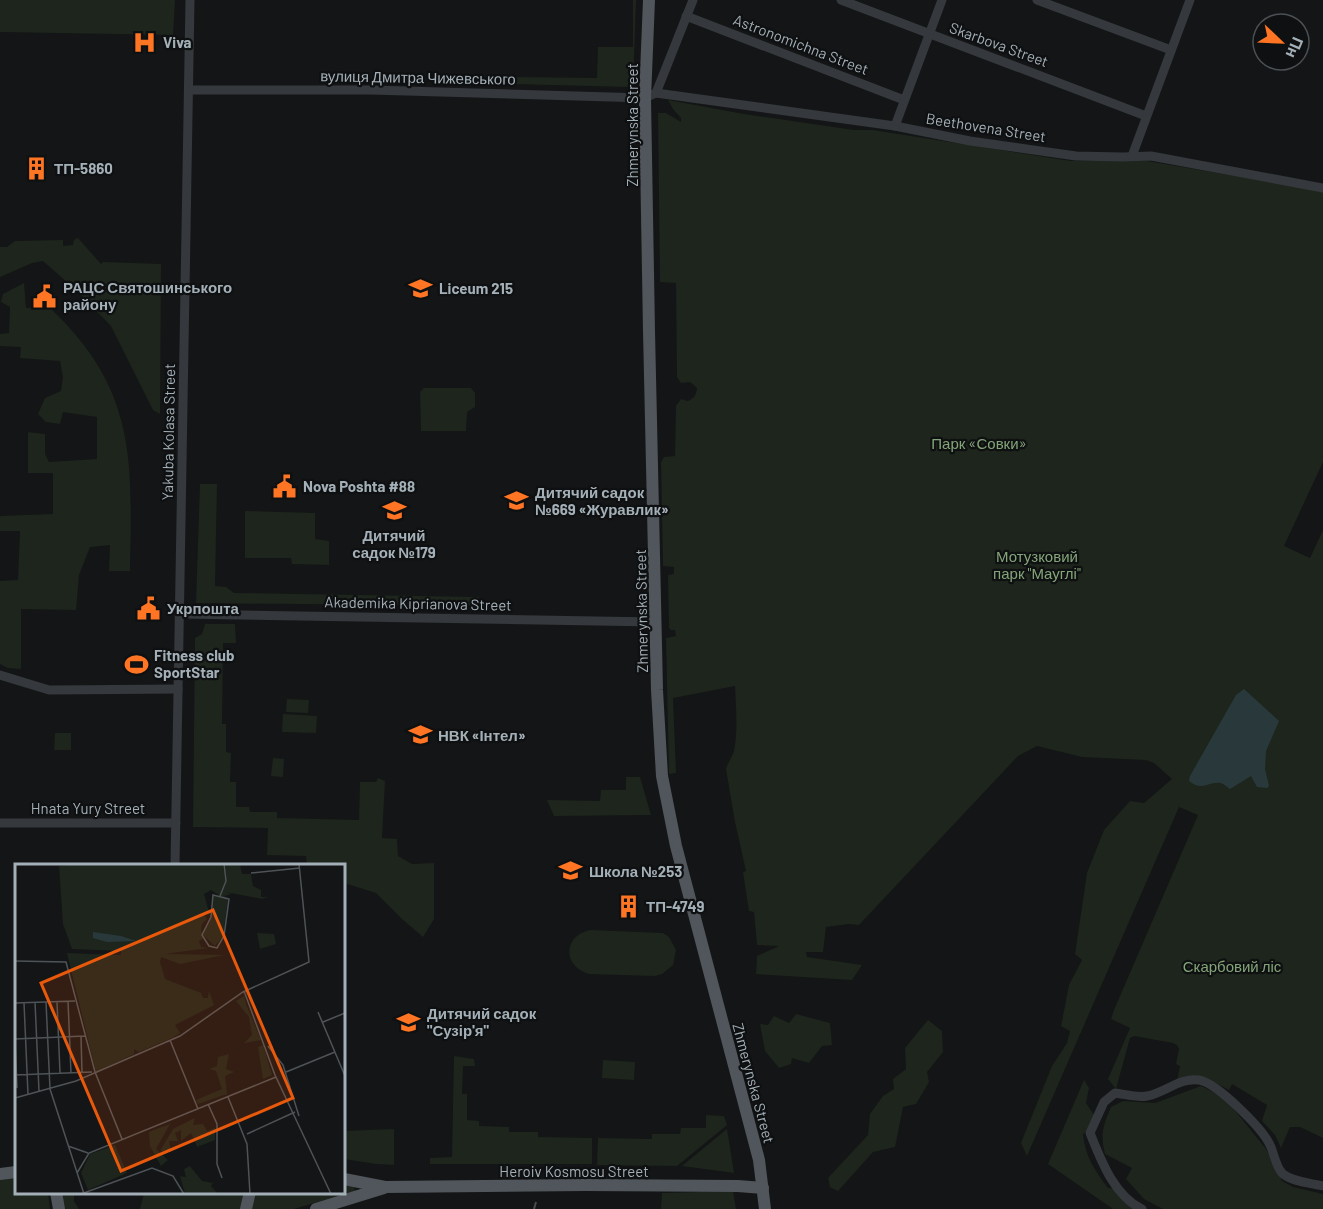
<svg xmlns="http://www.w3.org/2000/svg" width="1323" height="1209" font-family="Barlow,sans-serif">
<rect width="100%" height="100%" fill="#141516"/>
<g fill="#1d251c">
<path d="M0,0H175L173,35L0,32Z"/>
<path d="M633,0H636L633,85L630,87L512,84V77L597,78L598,47H633Z"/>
<path d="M668,100L744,114L854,130H873L1071,161L1141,160L1323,191V462L1284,546L1310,558L1323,530V1138L1300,1127H1290L1281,1148L1275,1135L1262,1121L1267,1105L1232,1084L1229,1090L1210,1080L1177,1081L1180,1066L1176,1064L1179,1049L1177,1045L1173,1043L1134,1036L1130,1038L1116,1089L1108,1079L1130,1028L1111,1019L1114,1010L1198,815L1179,807L1027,1156L1021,1143L1052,1066L1067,1043L1070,1031L1061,1026L1069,985L1082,960L1075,954L1087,873L1104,830L1130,801L1144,803L1172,779L1154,763L1146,760L1082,757L1037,746L1018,756L859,925L849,924L826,927L823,952H806L807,957L862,965L852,980L756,974L757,956L779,946L757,945L754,912L749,911L743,872L746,871L735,822L726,769C728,762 732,757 734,751C738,730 736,708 735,686L673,698L676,773L669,774L666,638L676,636L675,630H671L669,628L668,575L674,574V567L663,566L661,462L664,457L675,456L676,406L681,399L688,401C694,398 696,396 697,388L690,382L681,383L677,377L676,283L660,282L658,113H666L681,122V118L673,109Z"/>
<path d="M78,238L101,264L103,262L161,264L160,414L153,410L111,326L76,290L43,261L32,263L0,277V247H7L15,241L63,240V246L73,245L74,240Z"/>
<path d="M24,283L26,308H42L49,301L55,306L52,310C137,391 132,462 130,571H109L110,545L90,547L79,575L76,610L21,609V669L8,668L0,664V581L18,580L20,531H0V516L53,514V473H28V432L45,434V454L49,462L97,459V417L63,412L60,424L46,422L38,414L45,398L61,391L63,377L60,361L20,358L21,347L0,346V334L9,333L10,307L1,302L3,294Z"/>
<path d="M424,388H471L475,393V407L467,412L466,431H421L420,392Z"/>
<path d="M200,484H217L215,586L226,587L234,593L479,597L480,606L196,603Z"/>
<path d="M245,511L315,513V539L329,541V565L292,564L291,558H245Z"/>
<path d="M205,624H235L236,643H223L222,724H226V752L231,753L230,782H236V807H249L250,812H277V818L359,820L360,782H376L378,778L385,781L382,838L397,839L398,856L412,864L434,863V919L423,937L402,919L376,893L344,883V866L307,865L306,856L267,855L268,828L193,827L195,638L202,634Z"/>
<path d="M287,699L309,700L308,713L286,712Z"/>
<path d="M283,714L317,716L316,733L282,732Z"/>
<path d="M55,733H71V750H54Z"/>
<path d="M273,758L284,759L283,777L271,776Z"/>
<path d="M626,777H640L651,815L554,816L547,800L600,801L601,790H626Z"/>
<path d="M590,930L663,933L669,937L676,950L673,965L662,974L655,976L589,974C562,966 563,936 590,930Z"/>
<path d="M796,1014L830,1023L832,1045L822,1046L809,1063L792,1058L791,1064L779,1068L765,1051L760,1024L768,1025L774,1016L789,1023Z"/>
<path d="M928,1020L942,1031L943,1052L927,1072L929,1082L916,1104L903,1107L895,1147L873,1152L838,1191L830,1187L828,1178L868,1135L870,1114L883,1096L894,1089L893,1079L906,1069L905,1048Z"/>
<path d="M454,1056L474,1059L475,1066H463L462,1094H467V1120L479,1121V1126L509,1127V1132H538V1137L592,1138V1164H430V1158L452,1157Z"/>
<path d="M603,1060L635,1062L634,1080L602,1078Z"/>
<path d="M1084,1080L1089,1088L1086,1103L1094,1115L1087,1131L1083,1134C1085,1156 1095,1171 1108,1188L1120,1189L1136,1209H1113L1048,1164Z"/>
<path d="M1201,1086L1225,1098L1266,1149L1282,1181L1293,1187L1323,1194V1209H1163L1144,1199L1126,1179L1132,1168L1105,1154C1100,1134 1103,1126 1111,1107L1123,1101L1155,1103Z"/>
<path d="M706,1115L724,1116L727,1125L677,1166L597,1165L598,1138L652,1139V1134H680L681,1128H706Z"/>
<path d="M394,1129V1165L376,1164L344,1159V1131Z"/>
<path d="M727,1129L734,1173L682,1166Z"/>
<path d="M16,1176V1192L48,1193L50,1209H0V1179Z"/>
<path d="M344,1185L354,1187L355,1191L294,1209H252L256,1193L344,1192Z"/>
<path d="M733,1191L736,1209H661L662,1193Z"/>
<path d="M61,1193H74V1201L79,1209H66L62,1202Z"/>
<path d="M144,1193H246L243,1209H140Z"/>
</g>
<path fill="#29393b" d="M1244,689L1279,721L1266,751L1265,769L1269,786L1267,788L1257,787L1251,776L1230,789C1227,787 1224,784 1221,783C1208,781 1203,792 1189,781L1190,776L1236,695Z"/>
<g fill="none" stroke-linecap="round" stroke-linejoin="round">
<g stroke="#35383c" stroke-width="9">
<path d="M841,0L1146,116"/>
<path d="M1037,0L1171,50"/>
<path d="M686,16L904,100"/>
<path d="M189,90H371L645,98L656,93L895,126L970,141L1076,156L1123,157L1151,156L1323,188"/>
<path d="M656,93L693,0"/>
<path d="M895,126L942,0"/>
<path d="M1132,156L1190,0"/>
<path d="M180,614L656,622"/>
<path d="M0,675L49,690L178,689"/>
<path d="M0,823H176"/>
<path d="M175,866L190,0"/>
<path d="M1142,1209C1114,1196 1101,1160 1090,1133L1104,1102L1115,1093C1124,1094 1137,1098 1147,1096C1165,1093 1180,1077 1199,1080C1217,1083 1262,1128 1270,1145C1274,1153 1276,1168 1283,1174C1293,1182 1311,1183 1323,1186"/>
</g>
<g stroke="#50565b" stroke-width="12">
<path d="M649,0L645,98L649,331L657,690L662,776L676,846L759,1160L765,1209"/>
<path d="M0,1174L16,1172"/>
<path d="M344,1179L385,1187L585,1185L738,1186L763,1188"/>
<path d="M56,1192L59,1209"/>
<path d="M246,1209L250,1192"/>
<path d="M316,1209L384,1188"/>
</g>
<path stroke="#484c51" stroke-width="2" stroke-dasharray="8 6" stroke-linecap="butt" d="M534,1209L536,1202"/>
</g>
<defs>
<symbol id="hospital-bare" viewBox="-9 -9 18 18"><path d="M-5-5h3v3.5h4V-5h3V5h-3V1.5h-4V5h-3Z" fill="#ff7523" stroke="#0f1011" stroke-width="2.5" paint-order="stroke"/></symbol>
<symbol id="building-bare" viewBox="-9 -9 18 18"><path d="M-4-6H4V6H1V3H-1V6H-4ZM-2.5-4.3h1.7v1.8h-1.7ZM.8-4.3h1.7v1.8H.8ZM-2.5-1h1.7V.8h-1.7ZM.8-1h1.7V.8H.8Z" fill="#ff7523" stroke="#0f1011" stroke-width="2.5" paint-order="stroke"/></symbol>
<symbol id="school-bare" viewBox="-9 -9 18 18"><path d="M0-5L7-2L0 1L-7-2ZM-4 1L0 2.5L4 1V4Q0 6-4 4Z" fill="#ff7523" stroke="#0f1011" stroke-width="2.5" paint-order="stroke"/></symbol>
<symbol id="civic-bare" viewBox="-9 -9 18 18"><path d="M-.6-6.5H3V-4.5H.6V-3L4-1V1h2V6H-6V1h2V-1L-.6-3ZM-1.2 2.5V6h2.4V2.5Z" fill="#ff7523" stroke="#0f1011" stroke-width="2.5" paint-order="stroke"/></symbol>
<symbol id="stadium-bare" viewBox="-9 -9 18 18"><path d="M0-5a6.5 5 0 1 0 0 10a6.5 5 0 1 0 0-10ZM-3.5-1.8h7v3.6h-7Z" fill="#ff7523" stroke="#0f1011" stroke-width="2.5" paint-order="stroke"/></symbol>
</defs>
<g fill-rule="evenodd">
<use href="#hospital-bare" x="128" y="26" width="33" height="33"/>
<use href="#building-bare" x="20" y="152" width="33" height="33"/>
<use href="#school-bare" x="404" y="272" width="33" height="33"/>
<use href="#civic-bare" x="28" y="280" width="33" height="33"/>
<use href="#civic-bare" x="268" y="470" width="33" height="33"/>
<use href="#school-bare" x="500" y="484" width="33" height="33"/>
<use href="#school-bare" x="378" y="494" width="33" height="33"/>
<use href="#civic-bare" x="132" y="592" width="33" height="33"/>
<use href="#stadium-bare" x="120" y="648" width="33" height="33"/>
<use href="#school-bare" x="404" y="718" width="33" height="33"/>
<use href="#school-bare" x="554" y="854" width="33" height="33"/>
<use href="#building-bare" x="612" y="890" width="33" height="33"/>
<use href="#school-bare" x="392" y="1006" width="33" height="33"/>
</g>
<g text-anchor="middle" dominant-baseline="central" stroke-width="4.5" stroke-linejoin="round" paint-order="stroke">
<g font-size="15" font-weight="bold" fill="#a4b0b8" stroke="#0f1011" text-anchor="start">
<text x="163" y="42">Viva</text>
<text x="54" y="168">ТП-5860</text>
<text x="63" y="287">РАЦС Святошинського<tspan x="63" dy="17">району</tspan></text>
<text x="439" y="288">Liceum 215</text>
<text x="303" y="486">Nova Poshta #88</text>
<text x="535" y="492">Дитячий садок<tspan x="535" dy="17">№669 «Журавлик»</tspan></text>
<text x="394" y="535" text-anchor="middle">Дитячий<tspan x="394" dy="17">садок №179</tspan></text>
<text x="167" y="608">Укрпошта</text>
<text x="154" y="655">Fitness club<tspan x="154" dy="17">SportStar</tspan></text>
<text x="438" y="735">НВК «Інтел»</text>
<text x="589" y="871">Школа №253</text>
<text x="646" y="906">ТП-4749</text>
<text x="427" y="1013">Дитячий садок<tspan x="427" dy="17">"Сузір'я"</tspan></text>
</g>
<g font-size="15" fill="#a4b0b8" stroke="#0f1011">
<text transform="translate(801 44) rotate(21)">Astronomichna Street</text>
<text transform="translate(999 44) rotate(20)">Skarbova Street</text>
<text transform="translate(418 77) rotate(1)">вулиця Дмитра Чижевського</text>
<text transform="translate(632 125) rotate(-90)">Zhmerynska Street</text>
<text transform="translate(986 127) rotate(9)">Beethovena Street</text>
<text transform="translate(168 432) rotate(-89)">Yakuba Kolasa Street</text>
<text transform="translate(418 603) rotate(1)">Akademika Kiprianova Street</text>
<text transform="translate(641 611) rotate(-91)">Zhmerynska Street</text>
<text x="88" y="808">Hnata Yury Street</text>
<text transform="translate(754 1083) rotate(75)">Zhmerynska Street</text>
<text x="574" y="1171">Heroiv Kosmosu Street</text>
</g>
<g font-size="15" fill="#84a579" stroke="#0f1011">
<text x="979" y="443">Парк «Совки»</text>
<text x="1037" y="556">Мотузковий<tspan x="1037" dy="17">парк "Мауглі"</tspan></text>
<text x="1232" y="966">Скарбовий ліс</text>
</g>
</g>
<g transform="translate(15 864)">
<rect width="330" height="330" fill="#141516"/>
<path d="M62,0H208L211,20L209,0H225L227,10H236L238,22L246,26V33H253L247,35L210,28L217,30L209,32L213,34L208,72L200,82L188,71L197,53L198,32L207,33L196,26L189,30L194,48L188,49L192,55L187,60L186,66L189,74L184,77L186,83L193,84L150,90L209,91L165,100L146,93L145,98L150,115L186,129L188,134H193L194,127L199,141L160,161L165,169L157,174L124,188L119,185V190L81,208L52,89L106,91V87L57,85L48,60L44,2ZM242,69L259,70L261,80L245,85ZM229,132L231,140L246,176L229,179L237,171L234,153L221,137ZM248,181L257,211L248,215L243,183ZM214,190L211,205L219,208L210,212L212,230L183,240L181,236L207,225L201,207L194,205L202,202L203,193ZM180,254L178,261L188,260L192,267L200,264V276L182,283L176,269L166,277V266L160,269L163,277H154L156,288L145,287L158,265ZM155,260L141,285L153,296L146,302L135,282L134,268ZM100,281L112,309L73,326L66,309L75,290ZM175,302L187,317L198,319L196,322L203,330H170L165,312L171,313L169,305Z" fill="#1d251c"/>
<path d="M78,68L106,72L121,77L92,78L78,74Z" fill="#29393b"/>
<path fill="none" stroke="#4e5357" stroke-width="1.5" d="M236,9L285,4M198,31L214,35L209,72L202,84L194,82L187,71L196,53ZM205,32L211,17L209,0M0,97L51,98L80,208L107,275M229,127L260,211L316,330M53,137L56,209M20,138L24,227M31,138L35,225L69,330M42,138L45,209M0,139L60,137M9,139L13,230M303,148L330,212M308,158L330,149M66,172L67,209M0,175L70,172M0,176L2,224M155,176L183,245M253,182L268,201L284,252M271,208L320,188M0,211L77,208M213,233L232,280L235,330M0,234L61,217L165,172L228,128L294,98L284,0M193,240L202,260V300L207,314M232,270L280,248M53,282L73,289M62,309L74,289L261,213M66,330L137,304L158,312L169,330"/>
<path fill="#e8590c" fill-opacity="0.15" stroke="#e8590c" stroke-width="3" d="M198,46L278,234L106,307L26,119Z"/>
<rect width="330" height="330" fill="none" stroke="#a4b0b8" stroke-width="3"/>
</g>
<g transform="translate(1281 42) rotate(113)"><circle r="28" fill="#0f1011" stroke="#4b5054" stroke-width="1.5"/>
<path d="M0-4.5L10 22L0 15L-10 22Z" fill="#ff7523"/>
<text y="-9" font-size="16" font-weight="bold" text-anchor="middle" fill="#a4b0b8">Пн</text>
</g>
</svg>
